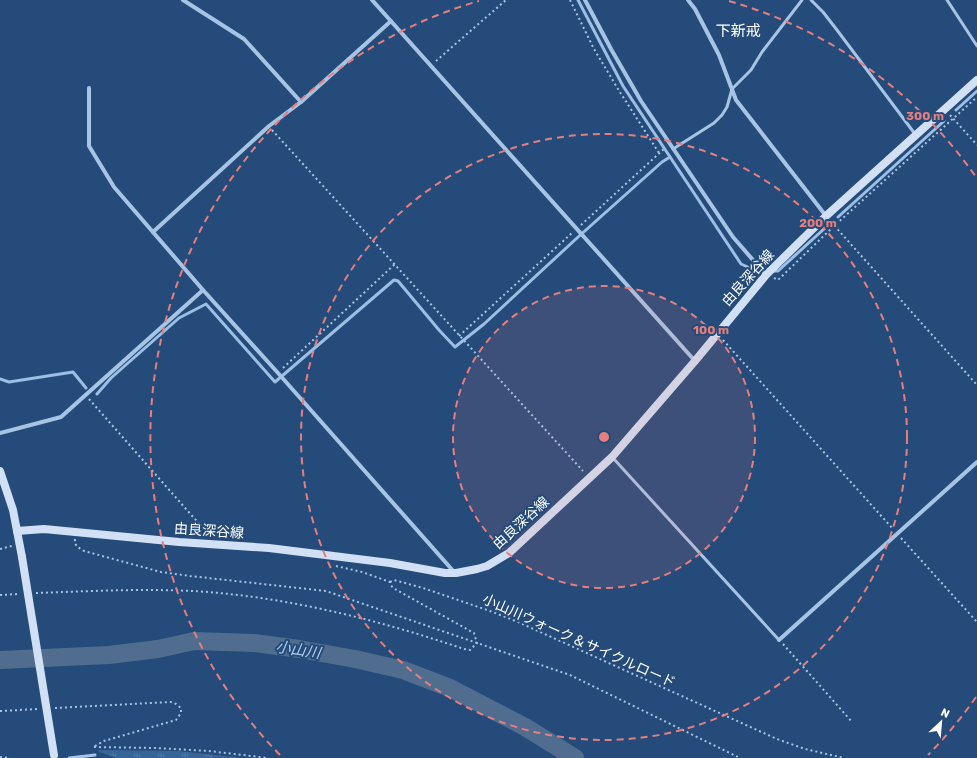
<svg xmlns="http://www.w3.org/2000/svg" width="977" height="758" font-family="Rubik,'Noto Sans JP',sans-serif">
<defs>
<pattern id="grass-tufts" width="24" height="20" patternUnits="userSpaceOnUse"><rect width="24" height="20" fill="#386598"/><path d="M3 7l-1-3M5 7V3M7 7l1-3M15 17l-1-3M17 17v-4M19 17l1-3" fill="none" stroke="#567ca7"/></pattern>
</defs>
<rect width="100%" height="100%" fill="#254b7a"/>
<path fill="url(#grass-tufts)" d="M98,750L178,751L243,758H117L99,752Z"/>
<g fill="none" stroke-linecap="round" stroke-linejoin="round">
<g stroke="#9cbfe5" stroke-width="3">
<path d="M578,0L623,86L741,264L750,268"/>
<path d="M956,110L977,91"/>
<path d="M838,217L944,121"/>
<path d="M773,271H778L825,228"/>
<path d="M0,379L9,382L73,372L86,388"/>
<path d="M97,394L111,378L179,318L206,304L275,382L394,280L398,281L439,330L455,347L484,324L577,238L662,162L670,157"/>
</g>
<path stroke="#506d8f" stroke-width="18" d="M0,660L109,655L158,649L194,641L254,643L299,649L355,659L403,670L450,688L525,727L575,758"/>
<g stroke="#a8c4e4" stroke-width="2" stroke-dasharray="2 3" stroke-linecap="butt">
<path d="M570,0L594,49L618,89L659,153"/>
<path d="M436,61L506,0"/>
<path d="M950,115L977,145"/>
<path d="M272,130L583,471"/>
<path d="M831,222L977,385"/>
<path d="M581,225L665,148"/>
<path d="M774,278L778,280L834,226L977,97"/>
<path d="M459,336L572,233"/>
<path d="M723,340L893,529"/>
<path d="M283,368L395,264"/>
<path d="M89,399L201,526L240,536"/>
<path d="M901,538L977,622"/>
<path d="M75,539C74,546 79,548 84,551L161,572L190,576L326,591L570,675L740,758"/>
<path d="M0,549L12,546"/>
<path d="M336,566L362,572L390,582"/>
<path d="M390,582L394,580L423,588L490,611L518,622L777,739L805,749L844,758"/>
<path d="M36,593C93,591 151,588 208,592C295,599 382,621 464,649L470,650L477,643L474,633L393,588L390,584V582"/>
<path d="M0,595L19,594"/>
<path d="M783,644L852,722"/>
<path d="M55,708L171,702L176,704L181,708V713L176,720L104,741L93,747L156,748L209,751L268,758"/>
<path d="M0,711L39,709"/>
<path d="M0,757L10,758"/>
</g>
<g stroke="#a8c4e4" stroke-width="3">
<path d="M811,0L823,12L837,30L915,134"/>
<path d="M947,0L977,46"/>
<path d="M673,149L714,123L722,115L727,107L732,89L751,70L762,52L802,0"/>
<path d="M613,458L779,640"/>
<path d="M69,758L95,755"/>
</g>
<g stroke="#a8c4e4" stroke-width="4">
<path d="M183,0L244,39L301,102"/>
<path d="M372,0L695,361"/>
<path d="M585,0L611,49L641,101L733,237L766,275"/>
<path d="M688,0L695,9L719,55L736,100L826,216"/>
<path d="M89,88V146L114,187L203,290L278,373L455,573"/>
<path d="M153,232L269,126L301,102L391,21"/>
<path d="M0,433L61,417L203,290"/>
<path d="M779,640L977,462"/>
</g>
<g stroke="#d1e0f4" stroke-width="8">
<path d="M0,471L13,510L22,557"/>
<path d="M17,531L44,529L179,542L269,548L390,563L445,573H456L477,569L487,566L509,553L612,457L695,361L766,275L826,216L977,80"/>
</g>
<path stroke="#d1e0f4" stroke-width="8" d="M22,557L54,755"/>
</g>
<circle cx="604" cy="437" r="151" fill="#e67e7e" fill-opacity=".12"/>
<g fill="none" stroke="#e67e7e" stroke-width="2" stroke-dasharray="7 5">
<circle cx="604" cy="437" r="151"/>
<circle cx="604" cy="437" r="303"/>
<path d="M976 697A454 454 0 0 1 928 755M280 755A454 454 0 0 1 479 1M729 1A454 454 0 0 1 976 177"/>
</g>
<g text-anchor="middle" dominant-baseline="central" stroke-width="4" stroke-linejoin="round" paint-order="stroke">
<g font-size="14" fill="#fff" stroke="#254b7a">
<text transform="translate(748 278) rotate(-48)">由良深谷線</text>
<text transform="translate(521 523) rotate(-42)">由良深谷線</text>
<text transform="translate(209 531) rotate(4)">由良深谷線</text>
<text transform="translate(579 641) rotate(24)">小山川ウォーク＆サイクルロード</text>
</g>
<g font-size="15" fill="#fff" stroke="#254b7a">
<text x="738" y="31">下新戒</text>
</g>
<g font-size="15" font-style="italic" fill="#b3ceec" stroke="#254b7a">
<text transform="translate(298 650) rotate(9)">小山川</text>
</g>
</g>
<circle cx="604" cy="437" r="6" fill="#e67e7e" stroke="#254b7a" stroke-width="2"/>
<g font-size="12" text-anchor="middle" font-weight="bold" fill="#e67e7e" stroke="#254b7a" stroke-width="4" stroke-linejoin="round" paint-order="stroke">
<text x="925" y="120">300 m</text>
<text x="818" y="227">200 m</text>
<text x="711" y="334">100 m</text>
</g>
<g transform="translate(941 722) rotate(26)" stroke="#254b7a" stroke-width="3" paint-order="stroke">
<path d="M0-3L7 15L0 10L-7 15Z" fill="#ffffff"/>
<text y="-6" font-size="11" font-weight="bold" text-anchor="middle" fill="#ffffff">N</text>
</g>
</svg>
